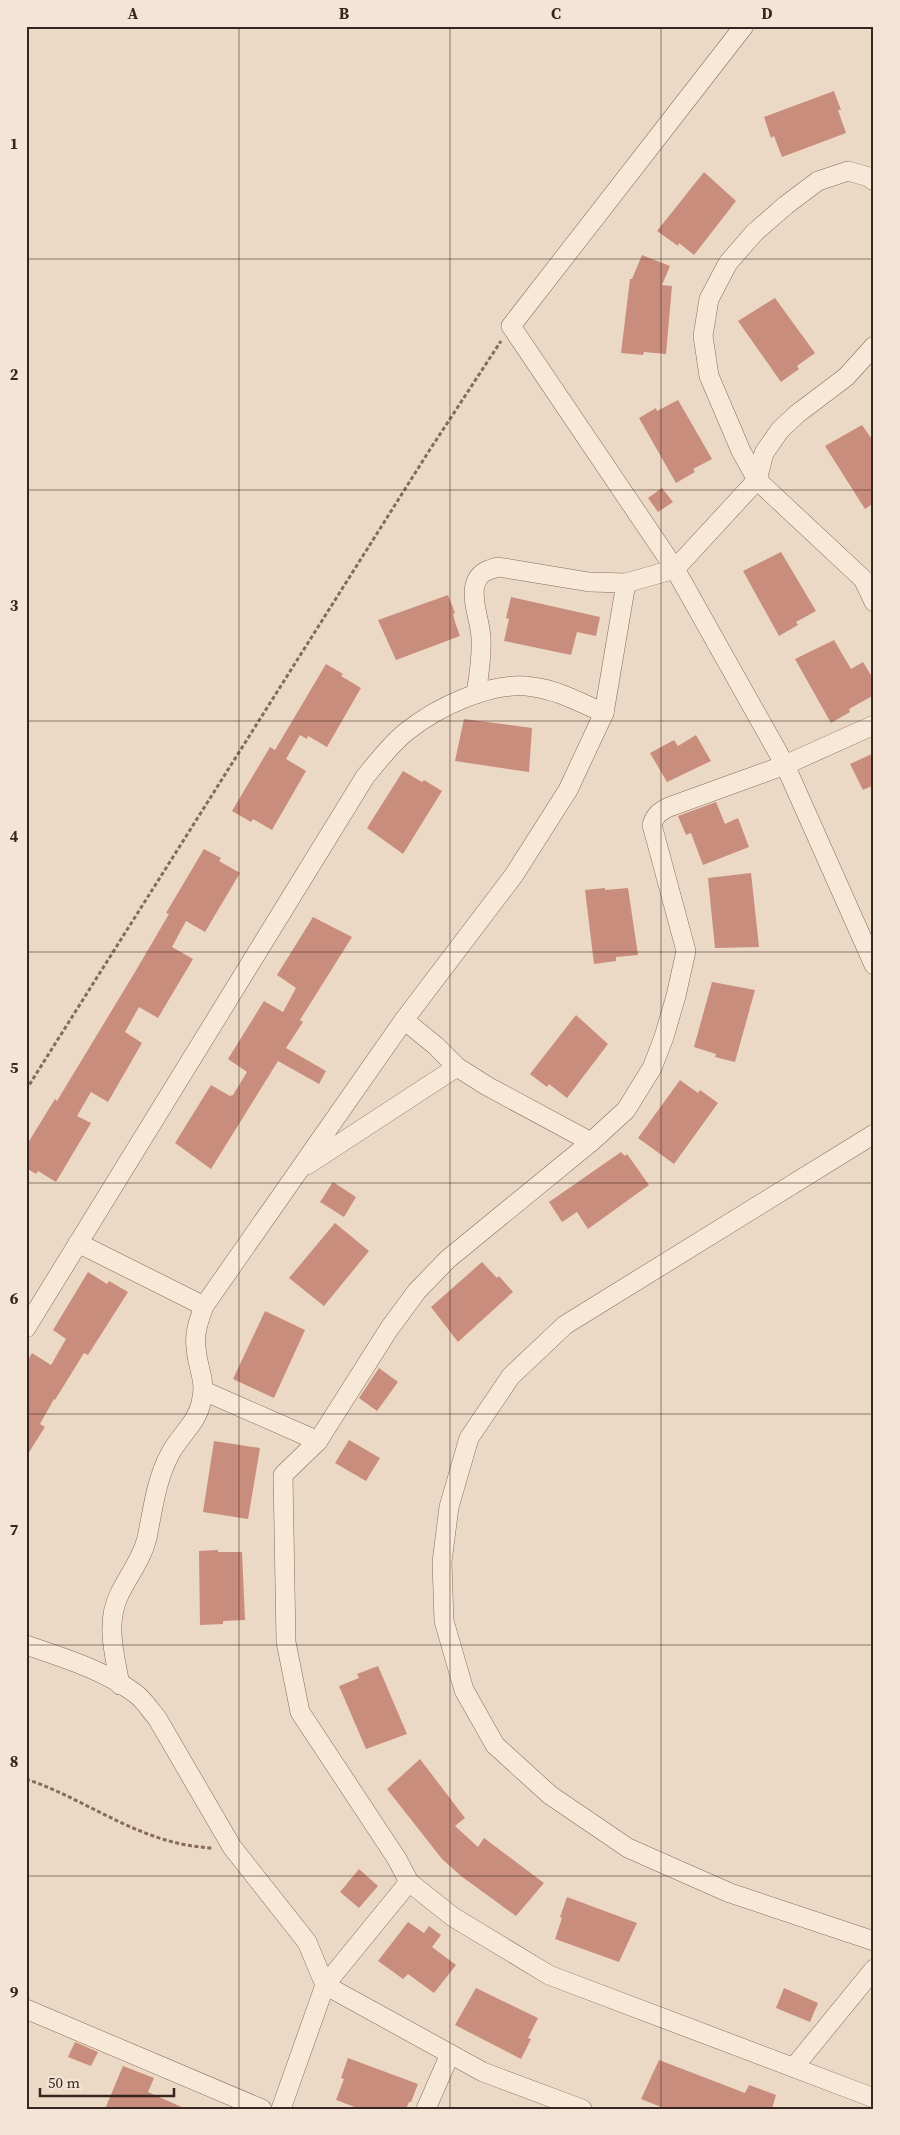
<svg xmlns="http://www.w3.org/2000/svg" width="900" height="2135" font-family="'Source Serif 4',serif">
<rect width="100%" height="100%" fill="#ecd9c5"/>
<g fill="#c98d7d">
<path d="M834,91L841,110H838L846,133L782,157L774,136L771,138L764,117Z"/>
<path d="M704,172L736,201L694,255L679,243L678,246L657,231Z"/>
<path d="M642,255L670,266L662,285L672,286L666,354L644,352L643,355L621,353L630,279H632Z"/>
<path d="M775,298L815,353L797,366L799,369L781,382L738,321Z"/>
<path d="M678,400L712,459L693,469L695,472L676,483L639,418L656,408L657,411Z"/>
<path d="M862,425L874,442V503L865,509L825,446Z"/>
<path d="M662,488L673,502L658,512L648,498Z"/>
<path d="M781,552L816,611L796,622L798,625L779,636L743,571Z"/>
<path d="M448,595L455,613L453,614L455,622L460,636L396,660L378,620Z"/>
<path d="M511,597L600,617L596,636L577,632L571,655L504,641L509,619L506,618Z"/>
<path d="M834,640L851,669L863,662L874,680V695L849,709L850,712L831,723L795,659Z"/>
<path d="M326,664L343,674L341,676L361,688L327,747L308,736L307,739L300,735L286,759L306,771L272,830L253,819L251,822L232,811L270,747L275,750Z"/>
<path d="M464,719L532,728L529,772L455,761Z"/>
<path d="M696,735L711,761L667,782L650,753L674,740L678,746Z"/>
<path d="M874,753V785L863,790L850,764Z"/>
<path d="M403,771L422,782L424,780L442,791L403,854L367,828Z"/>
<path d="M716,802L725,824L738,818L749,847L703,865L691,833L686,835L678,816Z"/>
<path d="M204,849L221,858L219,861L240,873L205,932L186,921L172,947L193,959L158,1018L139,1007L125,1032L142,1043L108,1102L91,1092L77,1116L91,1123L56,1182L38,1171L36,1174L26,1168V1146L55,1099L57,1101L135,972L169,914L166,913Z"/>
<path d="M751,873L759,947L715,948L708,878Z"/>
<path d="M605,888V890L628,888L638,955L616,957V961L594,964L585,890Z"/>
<path d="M313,917L352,937L300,1020L303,1022L286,1048L326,1071L319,1084L278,1061L211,1169L175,1143L211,1085L230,1096L233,1095L247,1072L228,1059L264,1001L283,1012L296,988L277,975Z"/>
<path d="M712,982L755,990L735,1062L715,1057L716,1054L694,1047Z"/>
<path d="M576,1015L608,1044L567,1098L549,1084L547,1087L530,1074Z"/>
<path d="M680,1080L698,1093L700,1090L718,1103L674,1164L638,1138Z"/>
<path d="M621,1152L625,1156L627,1154L649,1185L588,1229L577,1212L562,1222L549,1202Z"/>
<path d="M333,1182L356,1197L344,1217L320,1202Z"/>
<path d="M335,1223L369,1251L324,1306L289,1278Z"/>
<path d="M482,1262L497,1278L499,1276L513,1292L458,1342L431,1307Z"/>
<path d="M88,1272L107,1284L109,1281L128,1292L88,1355L84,1353L55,1400L54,1399L40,1424L45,1427L26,1457V1363L32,1353L51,1365L66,1339L53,1330Z"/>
<path d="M265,1311L305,1330L274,1398L233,1379Z"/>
<path d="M379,1368L398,1382L377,1411L359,1398Z"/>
<path d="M349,1440L380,1458L366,1481L335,1463Z"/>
<path d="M214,1441L260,1448L248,1519L203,1512Z"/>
<path d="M218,1550V1552H242L245,1620L223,1621V1624L200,1625L199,1551Z"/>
<path d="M378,1666L407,1734L366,1749L339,1686L359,1678L357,1674Z"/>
<path d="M420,1759L465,1818L455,1826L478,1847L484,1838L544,1883L516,1916L461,1876L442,1859L387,1789Z"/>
<path d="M359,1869L378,1886L359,1908L340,1892Z"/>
<path d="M567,1897L637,1923L619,1962L555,1939L562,1918L560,1917Z"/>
<path d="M408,1922L424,1933L429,1926L441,1935L432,1947L456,1965L434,1993L408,1974L403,1979L378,1961Z"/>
<path d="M476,1988L538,2018L528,2038L531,2039L521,2059L455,2025Z"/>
<path d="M784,1988L818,2003L810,2022L776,2008Z"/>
<path d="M75,2042L98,2052L91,2066L68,2057Z"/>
<path d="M348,2058L418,2084L411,2102H409L406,2109H360L336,2100L344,2079L341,2078Z"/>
<path d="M659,2060L745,2093L749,2085L776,2095L772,2109H666L641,2099Z"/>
<path d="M123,2066L154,2078L148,2092L186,2109H105Z"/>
</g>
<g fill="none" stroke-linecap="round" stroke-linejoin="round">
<defs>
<g id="minor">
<path d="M744,26L511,326L675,569L785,765L874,965"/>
<path d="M874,181L869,177L848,171L818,181L786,205L754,233L728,263L709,299L703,336L709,376L741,451L757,480L863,579L874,602"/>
<path d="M476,694C479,675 482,658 481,639C481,623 471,602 475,585C478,573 487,570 498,567L589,582L626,583L675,569L757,480L764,453L780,430L797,414L846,377L874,346"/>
<path d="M874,725L785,765L669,807C659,812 655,815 652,825L686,951L676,996L664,1037L652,1068L626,1110L591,1142L448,1259L417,1291L389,1329L318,1441L283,1475L286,1642L300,1712L397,1859L409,1882L453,1917L549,1975L874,2098"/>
<path d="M404,1020L436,1046L457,1067L487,1086L591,1142"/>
<path d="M874,1134L565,1325L511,1376L469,1438L449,1507L442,1562L444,1621L464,1690L495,1745L550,1795L628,1848L730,1893L874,1941"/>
<path d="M307,1165L457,1067"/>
<path d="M78,1243L204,1306"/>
<path d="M26,1328L365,777C378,761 390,745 406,732C437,707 493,680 533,687C558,690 581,703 604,713"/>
<path d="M204,1391L318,1441"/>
<path d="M26,1645C64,1658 104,1670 136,1694C144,1700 150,1710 157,1718L232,1847L307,1942L325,1985L483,2072L582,2109"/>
<path d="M120,1685C115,1656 105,1624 119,1595C128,1576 142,1559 147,1538C153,1509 156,1480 170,1454C179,1436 197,1423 201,1403C207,1380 197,1368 196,1347C194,1333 199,1320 204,1306L404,1020L514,875L568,790L604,713L626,583"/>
<path d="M26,2009L262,2109"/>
<path d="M794,2067L874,1969"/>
<path d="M281,2109L325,1985L409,1882"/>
<path d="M426,2109L450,2054"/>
</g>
</defs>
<use href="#minor" stroke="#876a5c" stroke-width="20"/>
<g stroke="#876a5c" stroke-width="3" stroke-dasharray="4 2.5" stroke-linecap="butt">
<path d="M26,1090L429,451L501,341"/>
<path d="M26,1779C91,1801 141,1845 213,1848"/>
</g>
<use href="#minor" stroke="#f7e8d8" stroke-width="19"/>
</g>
<path fill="none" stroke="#37261f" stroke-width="1" stroke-opacity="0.55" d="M239,26V2109M450,26V2109M661,26V2109M26,259H874M26,490H874M26,721H874M26,952H874M26,1183H874M26,1414H874M26,1645H874M26,1876H874"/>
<rect width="900" height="2135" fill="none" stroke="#f4e4d5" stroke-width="55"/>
<path d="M40 2088v8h134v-8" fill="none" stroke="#37261f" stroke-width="2.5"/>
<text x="48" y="2088" font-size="15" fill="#37261f" stroke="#f4e4d5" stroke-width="4" paint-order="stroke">50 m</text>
<rect x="28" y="28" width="844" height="2080" fill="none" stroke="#37261f" stroke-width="2"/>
<g font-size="16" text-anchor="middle" font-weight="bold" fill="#37261f">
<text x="133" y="19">A</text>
<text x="344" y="19">B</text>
<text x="556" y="19">C</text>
<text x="767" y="19">D</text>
<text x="14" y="149">1</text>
<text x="14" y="380">2</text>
<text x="14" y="611">3</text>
<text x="14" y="842">4</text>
<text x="14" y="1073">5</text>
<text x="14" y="1304">6</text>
<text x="14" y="1535">7</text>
<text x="14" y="1767">8</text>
<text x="14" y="1998">9</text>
</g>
</svg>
